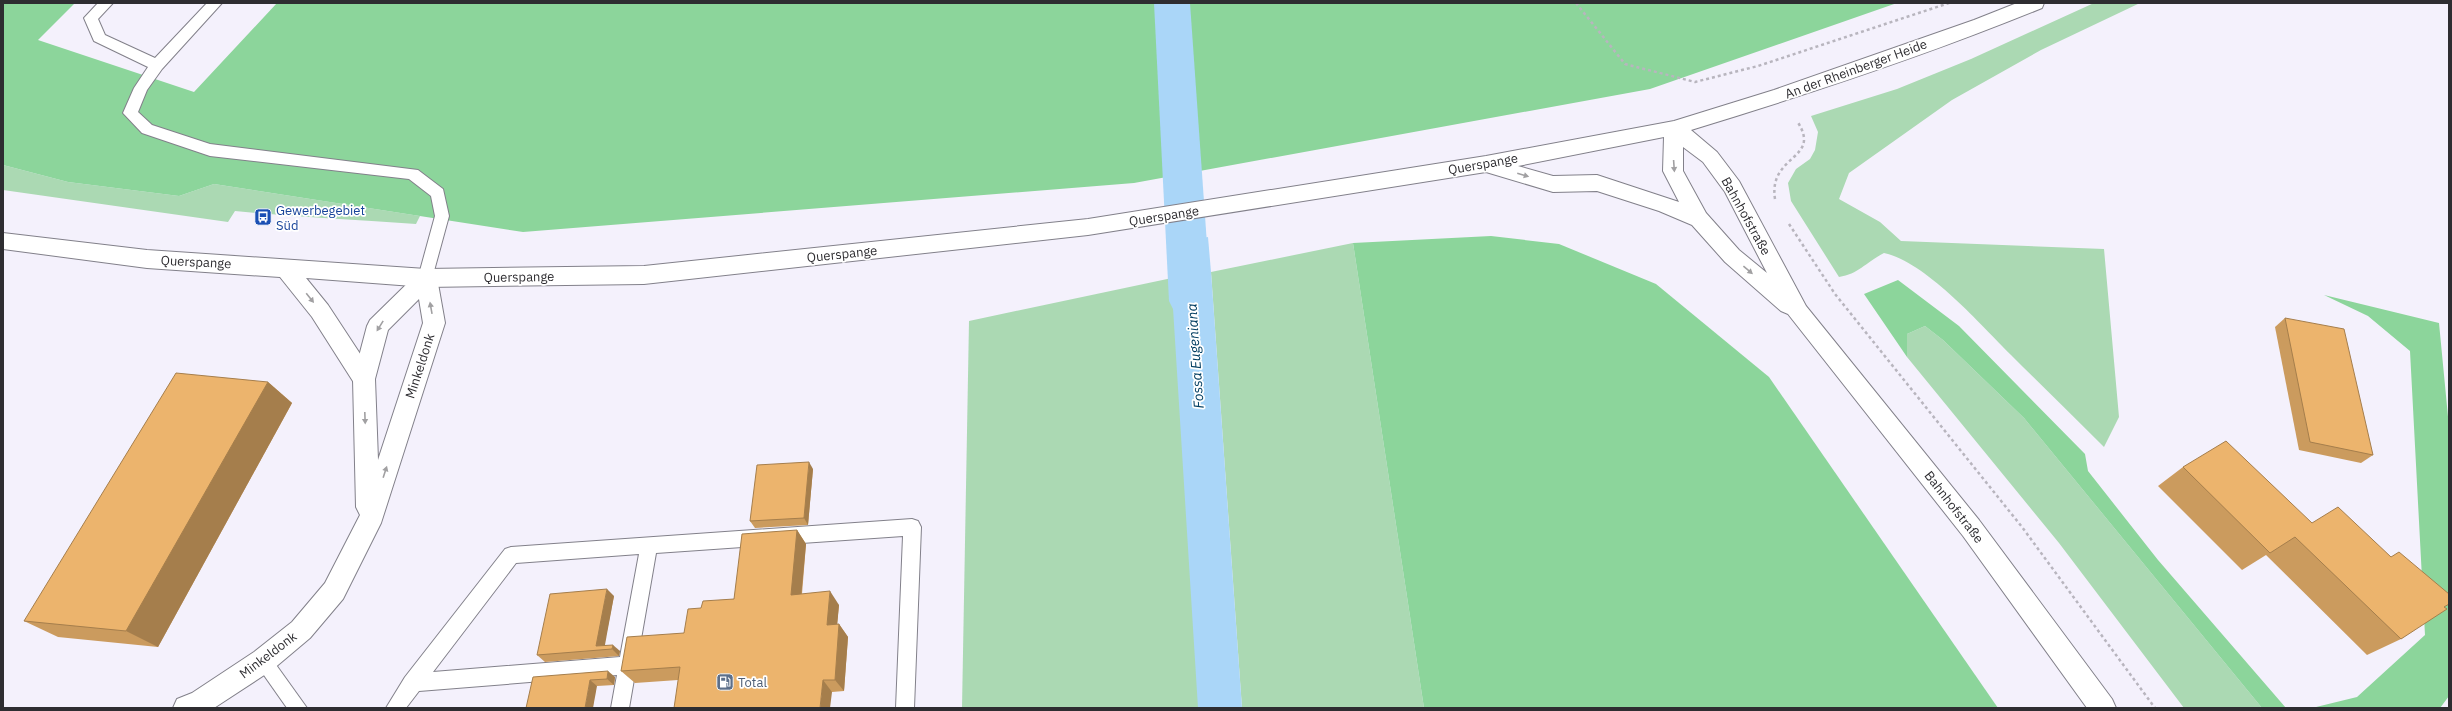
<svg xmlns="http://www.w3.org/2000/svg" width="2452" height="711" font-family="'IBM Plex Sans',sans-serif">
<rect width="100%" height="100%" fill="#f4f1fc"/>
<g fill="#abd9b3">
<path d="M2094,3H2140L2041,50L1952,100L1849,173L1839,199L1880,222L1901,241L2104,249L2119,417L2104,447C2073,416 2042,386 2011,355C1980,324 1926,262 1884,253C1866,262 1859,274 1839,277L1791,201L1788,183L1796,169L1810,159L1815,150L1818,132L1811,116L1897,89L1971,59Z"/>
<path d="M3,165L68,182L179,196L214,184L420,216L416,224C356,220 295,217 235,211L228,222L3,190Z"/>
<path d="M1353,243L1424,708H1242L1211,272Z"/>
<path d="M1172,278L1199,708H962L969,321Z"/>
<path d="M1925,326L1943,340L2024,418L2262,708H2184L2059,543L1907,357V334Z"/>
</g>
<g fill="#8cd59b">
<path d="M3,3H75L38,40L194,92L277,3H1897L1650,89L1134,183L523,232L214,184L179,196L68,182L3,165Z"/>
<path d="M1491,236L1559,244L1656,284L1769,377L1998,708H1424L1353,243Z"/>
<path d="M1898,280L1959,326L2085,454L2088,471L2158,560L2286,708H2262L2024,418L1943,340L1925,326L1907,334V357L1864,294Z"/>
<path d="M2324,295L2439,323L2449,427V696L2440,708H2312L2357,697L2425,635L2410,351L2368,316Z"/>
</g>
<path fill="#aad6f8" d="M1208,237L1211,272L1242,708H1198L1169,244Z"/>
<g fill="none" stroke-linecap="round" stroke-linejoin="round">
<path fill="#aad6f8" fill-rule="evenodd" d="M1154,3H1190L1211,301L1205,313L1190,318L1175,313L1169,301Z"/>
<defs>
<g id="lane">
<path d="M98,3H113L98,19L105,35L155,58L207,3H222L162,69L147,90L138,112L152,125L210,144L418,170L443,189L449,216L431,282L426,284L421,282L418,278L435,216L431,196L409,179L210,156L142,133L123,113L134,88L148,67L94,41L84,18Z"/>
<path d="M912,519L918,521L921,527L914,708H896L903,536L656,553L629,708H611L617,675L419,691L406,708H386L405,677L505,549L511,547ZM639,554L620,657L433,672L516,563Z"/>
<path d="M263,652L269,655L307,708H287L254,661L257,655Z"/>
</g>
<path id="street" d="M426,269L433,272L437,278L445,323L381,523L343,599L310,638L272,670L214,708H173L177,699L192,693L254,652L292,622L325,583L360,515L356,507L353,379L367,326L370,320L419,272ZM419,299L423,323L378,460L375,379L388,330Z"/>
<path id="secondary" d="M2017,3H2044L2042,8C1927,55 1809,94 1691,130L1717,152L1739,181L1806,306L1979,520L2112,699L2116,708H2087L1963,536L1788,314L1781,311L1725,262L1692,225L1659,211L1597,191L1553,192L1486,172L1088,235L644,284L426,287L306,278L328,305L372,372L375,379L372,386L364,389L356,386L312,317L280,277L147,268L3,249V233L147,250L426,269L644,266L1088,219L1486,156L1674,121L1774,90L1974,20ZM1664,137L1663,171L1679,202L1597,175L1553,176L1518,166ZM1683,147L1703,162L1725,192L1767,273L1739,250L1706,213L1683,171Z"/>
</defs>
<use href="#lane" stroke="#82808a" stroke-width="2"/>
<use href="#street" stroke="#82808a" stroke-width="2"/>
<use href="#secondary" stroke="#82808a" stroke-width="2"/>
<g stroke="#b8b5be" stroke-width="2.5" stroke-dasharray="3 3" stroke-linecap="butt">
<path d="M1576,3L1625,64L1695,82L1758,66L1949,3"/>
<path d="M1775,199C1768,154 1823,160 1797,121"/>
<path d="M1789,224L1835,294L2022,527L2155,708"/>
</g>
<use href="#lane" fill="#fff" fill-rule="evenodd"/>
<use href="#street" fill="#fff" fill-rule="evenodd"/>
<use href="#secondary" fill="#fff" fill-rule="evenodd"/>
</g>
<g fill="#cb9b5e">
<path d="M2285,318L2373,455L2361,463L2299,450L2275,327Z"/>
<path d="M268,382L292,403L158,647L58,637L24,621Z"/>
<path d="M2183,467L2312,523L2444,607L2401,639L2367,655L2266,555L2242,570L2158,486Z"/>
<path d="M813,469L808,525L755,528L750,521Z"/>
<path d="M797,530L806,544L802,594L839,605L837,624H839L848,637L844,691L832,692L678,680L635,683L621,671L684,633L701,608L734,599Z"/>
<path d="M614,596L604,646L620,651L619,656L545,662L537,655Z"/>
<path d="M533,677H615L614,685L597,686Z"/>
</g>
<g fill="#a57e4c">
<path d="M268,382L292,403L158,647L126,631Z"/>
<path d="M809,462L813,469L808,525L804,518Z"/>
<path d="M797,530L806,544L800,608L791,595Z"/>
<path d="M607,589L614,596L604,650L596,646Z"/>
<path d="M830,591L839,605L836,638L827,625Z"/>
<path d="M839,624L848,637L844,691L835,680Z"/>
<path d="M613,645L620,651L619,656L612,649Z"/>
<path d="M608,671L615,677L614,685L607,679Z"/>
<path d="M590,680L597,686L593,708H585Z"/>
<path d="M823,680L832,692L830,708H820Z"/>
</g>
<g fill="#ecb46d" stroke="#a57e4c">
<path d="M2285,318L2344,329L2373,455L2310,442Z"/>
<path d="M176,373L268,382L126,631L24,621Z"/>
<path d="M2226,441L2312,523L2338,507L2391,557L2399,552L2449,594V604L2444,607L2447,609L2401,639L2295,537L2270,553L2183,467Z"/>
<path d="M809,462L804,518L750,521L757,465Z"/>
<path d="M797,530L791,595L830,591L827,625L839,624L835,680H823L820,708H674L680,667L621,671L627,637L684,633L688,609L701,608L703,601L734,599L742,534Z"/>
<path d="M607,589L596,646L613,645L612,649L537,655L550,594Z"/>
<path d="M608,671L607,679L590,680L585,708H526L533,677Z"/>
</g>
<defs><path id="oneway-solid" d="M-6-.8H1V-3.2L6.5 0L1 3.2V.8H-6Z"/></defs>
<g fill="#a1a0a2">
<use href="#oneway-solid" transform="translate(1674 166) rotate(86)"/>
<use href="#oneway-solid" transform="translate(1523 175) rotate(16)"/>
<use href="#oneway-solid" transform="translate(1748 270) rotate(40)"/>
<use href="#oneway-solid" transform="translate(310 298) rotate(51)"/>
<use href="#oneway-solid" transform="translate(431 308) rotate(-100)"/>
<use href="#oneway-solid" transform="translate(380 326) rotate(122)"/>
<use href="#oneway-solid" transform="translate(365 418) rotate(88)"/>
<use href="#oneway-solid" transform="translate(385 472) rotate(-72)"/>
</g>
<defs>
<symbol id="bus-square" viewBox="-11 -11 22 22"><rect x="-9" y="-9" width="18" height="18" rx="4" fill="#1a4fb4" stroke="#fff"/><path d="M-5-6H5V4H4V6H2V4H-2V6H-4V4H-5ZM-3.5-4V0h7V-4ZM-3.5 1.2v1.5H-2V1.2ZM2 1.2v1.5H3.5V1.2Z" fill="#fff"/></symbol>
<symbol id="fuel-square" viewBox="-11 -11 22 22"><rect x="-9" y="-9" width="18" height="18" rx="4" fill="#5c6f8a" stroke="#fff"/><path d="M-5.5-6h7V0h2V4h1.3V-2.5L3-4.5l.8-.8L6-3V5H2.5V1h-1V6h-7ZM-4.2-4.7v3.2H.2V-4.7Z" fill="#fff"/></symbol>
</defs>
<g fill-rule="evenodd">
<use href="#bus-square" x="253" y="207" width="20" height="20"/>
<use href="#fuel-square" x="715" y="672" width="20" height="20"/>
</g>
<g text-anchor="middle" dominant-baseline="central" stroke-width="3.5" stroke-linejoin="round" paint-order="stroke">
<g font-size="13" fill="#2e2d31" stroke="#fff">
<text transform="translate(1856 69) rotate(-20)">An der Rheinberger Heide</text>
<text transform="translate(1483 164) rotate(-10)">Querspange</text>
<text transform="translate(1164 216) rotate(-9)">Querspange</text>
<text transform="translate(1746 216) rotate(61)">Bahnhofstraße</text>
<text transform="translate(842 254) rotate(-6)">Querspange</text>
<text transform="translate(196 262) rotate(3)">Querspange</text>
<text transform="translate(519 277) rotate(-1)">Querspange</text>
<text transform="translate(420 366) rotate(-72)">Minkeldonk</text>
<text transform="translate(1954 507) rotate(52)">Bahnhofstraße</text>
<text transform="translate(268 655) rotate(-37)">Minkeldonk</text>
</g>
<g font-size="13" fill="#164399" stroke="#fff" text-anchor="start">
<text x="276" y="210">Gewerbegebiet<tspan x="276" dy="15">Süd</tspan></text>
</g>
<g font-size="13" fill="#4e5e75" stroke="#fff" text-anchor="start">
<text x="738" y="682">Total</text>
</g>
<g font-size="14" font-style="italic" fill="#003d61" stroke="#fff">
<text transform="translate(1195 356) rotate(-94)">Fossa Eugeniana</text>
</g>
</g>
<rect width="2452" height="711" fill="none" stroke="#2e2d31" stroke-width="8"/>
</svg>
